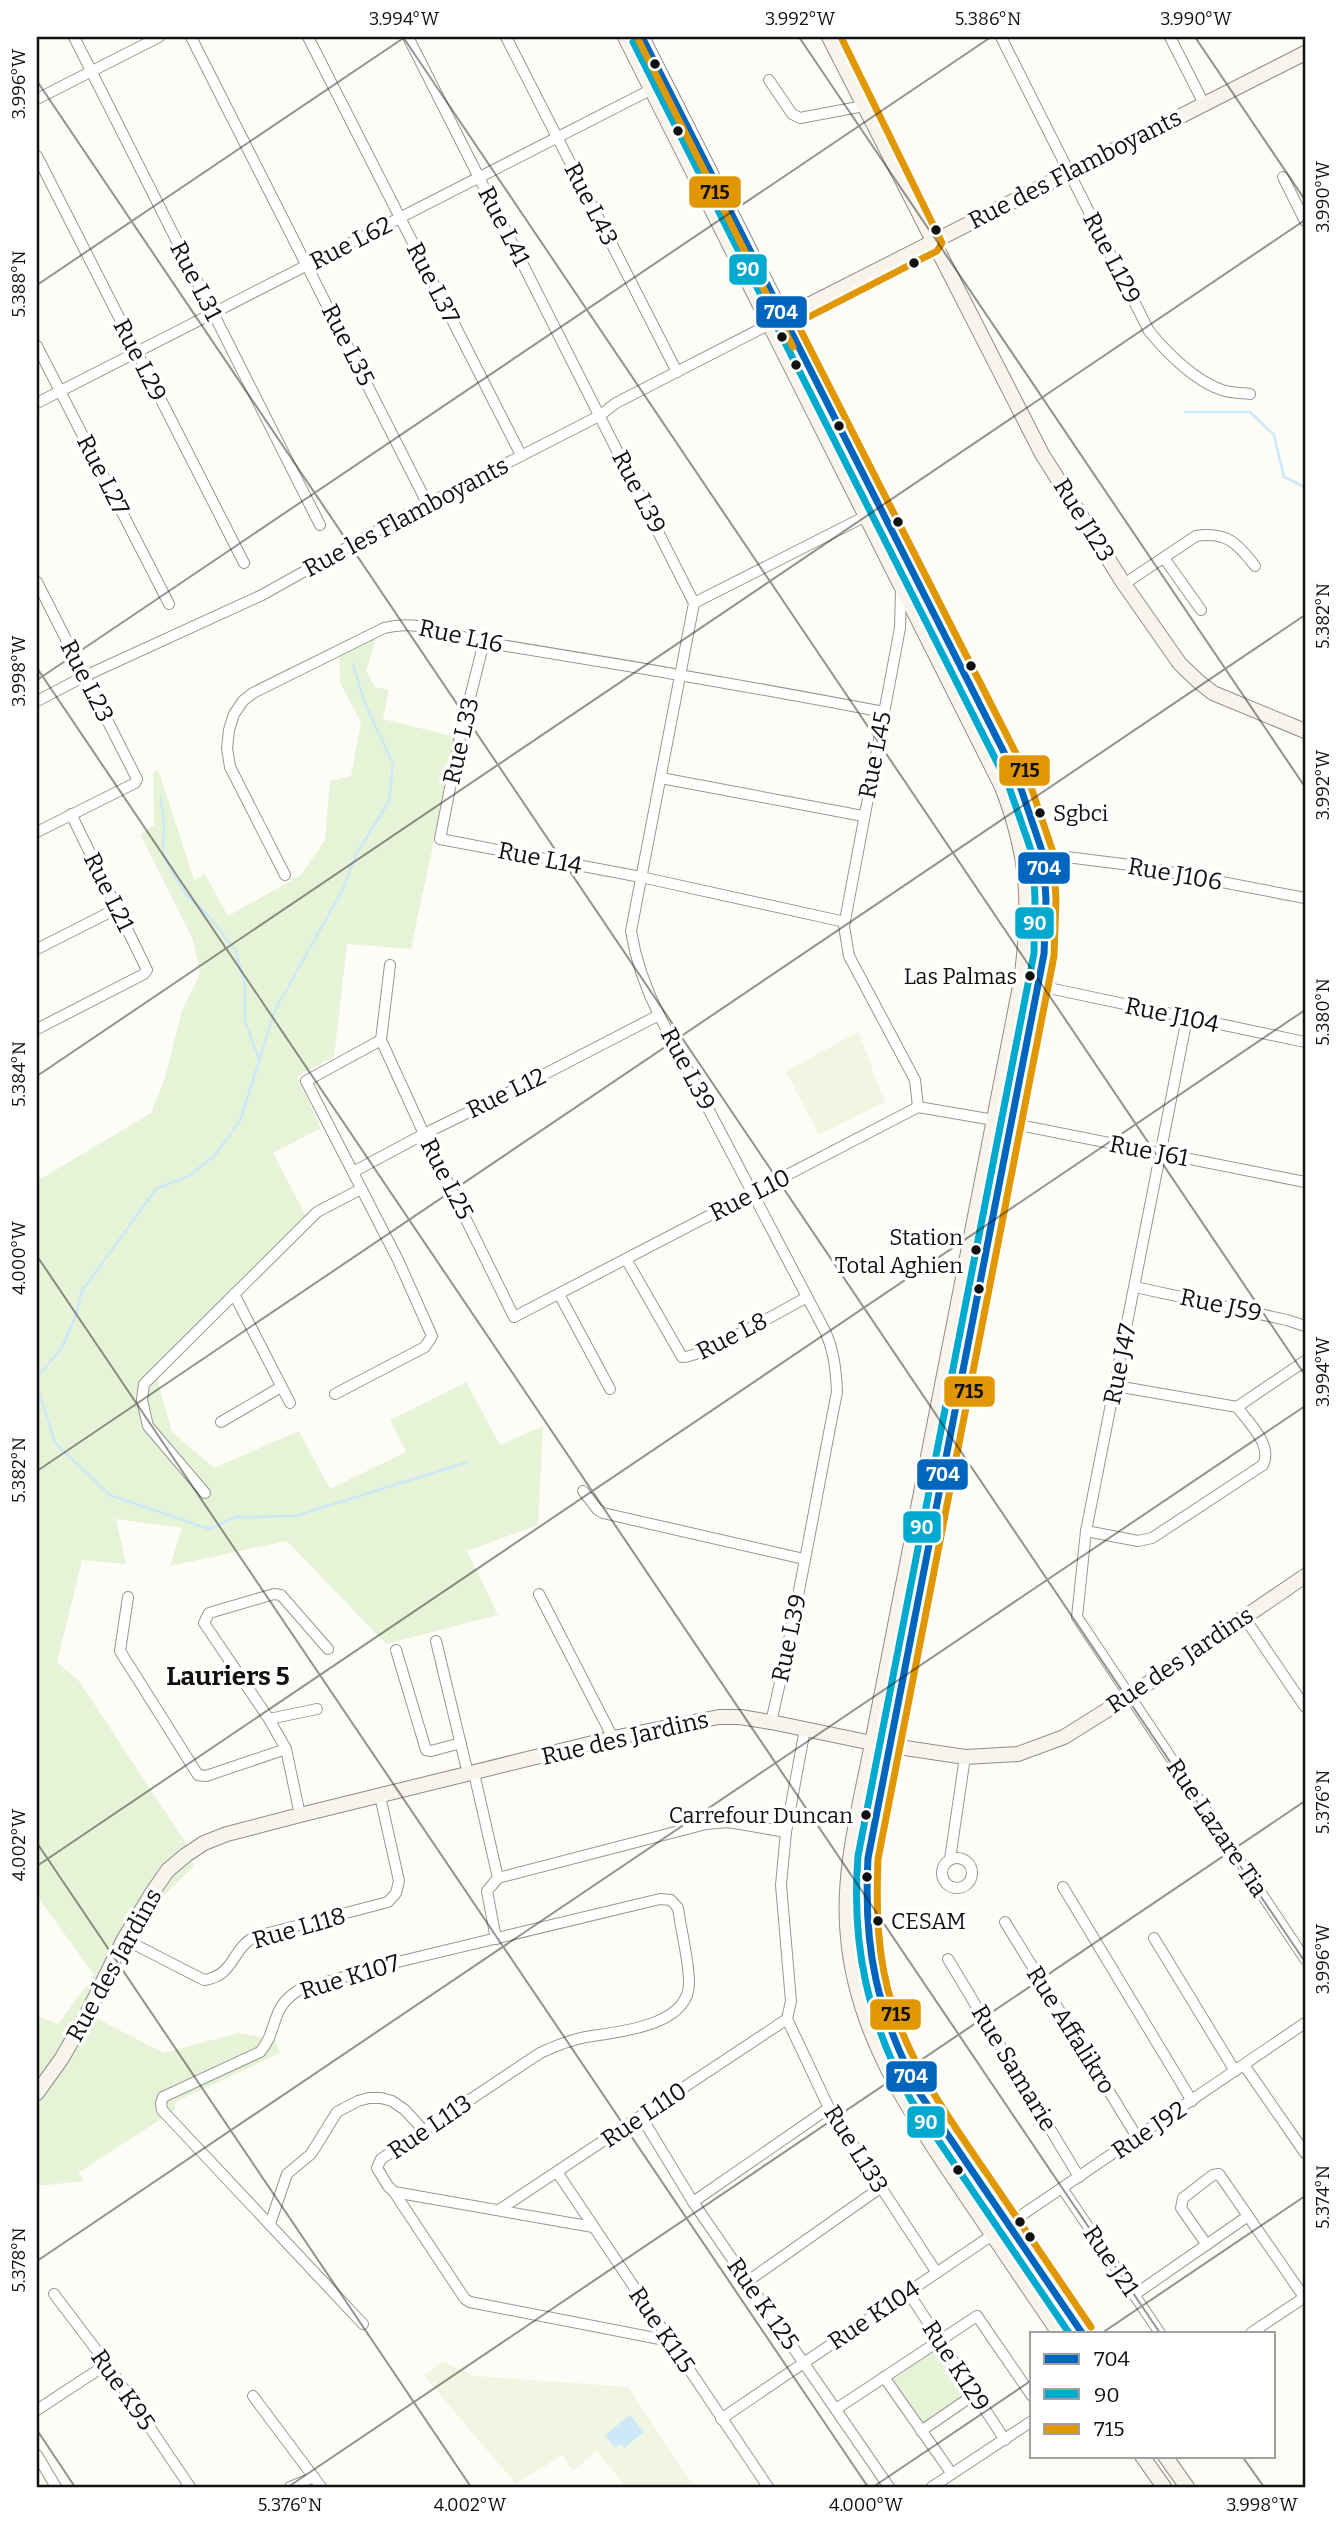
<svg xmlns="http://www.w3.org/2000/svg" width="1342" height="2524" font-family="Bitter,serif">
<rect width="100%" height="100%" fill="#fdfcf7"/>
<g fill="#e7f3d7">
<path d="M376,638L366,671L375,687L389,690L383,719L456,737L411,949L347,944L334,1057L297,1076L321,1128L273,1153L310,1224L157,1378L172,1432L214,1468L299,1431L330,1489L406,1452L390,1420L466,1382L500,1445L543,1426L538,1525L467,1551L498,1615L386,1644L287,1541L170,1566L182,1528L116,1519L126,1564L82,1560L57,1662L79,1681L186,1843L194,1866L162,1897L94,2017L164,2053L238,2033L275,2039L280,2053L175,2102V2110L78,2173L85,2181L37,2186V2016L58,2024L94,1975L37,1896V1181L151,1113L165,1078L182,1010L200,974L193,940L140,834L154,825L153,774L158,769L194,880L205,874L228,916L301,875L325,840L330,781L351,776L361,722L340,683L339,653Z"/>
<path d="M938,2347L968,2393L922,2424L892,2378Z"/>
</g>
<g fill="#f0f6e1">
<path d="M858,1032L885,1102L819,1135L786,1071Z"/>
<path d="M442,2361L475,2376L628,2387L694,2487H626L597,2451L573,2471L562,2455L516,2484L424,2376Z"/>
</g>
<path fill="#cde8f7" d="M630,2415L644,2432L624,2448L621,2444L614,2447L605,2435Z"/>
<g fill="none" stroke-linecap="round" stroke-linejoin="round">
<g stroke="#cde8f7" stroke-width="2.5">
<path d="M1185,412H1250L1274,435L1284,477L1305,487"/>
<path d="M161,799L164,824L163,854L185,894L207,914L236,951L245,986V1021L259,1060"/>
<path d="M37,1378L62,1347L76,1315L82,1291L156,1189L189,1176L215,1155L240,1121L275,1010L342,891L357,853L389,801L393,764L364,701L353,664"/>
<path d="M37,1385L55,1443L110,1495L209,1529L236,1517L295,1516L468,1462"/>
</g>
<defs>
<g id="street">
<path d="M74,37L320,525"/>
<path d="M191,37L427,503"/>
<path d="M308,37L521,455"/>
<path d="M408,37L694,603L631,931C636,962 645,987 659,1015L825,1331C834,1351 836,1370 837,1392C815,1502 797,1613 771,1722"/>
<path d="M506,37L677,372"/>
<path d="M1001,37L1149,331C1167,353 1195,381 1222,390C1231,393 1241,393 1250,394"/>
<path d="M1170,37L1204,104"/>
<path d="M769,80L792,114L800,118L864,106"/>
<path d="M37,99L159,37"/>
<path d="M37,156L244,563"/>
<path d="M1283,177L1305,221"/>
<path d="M37,346L169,604"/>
<path d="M37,403L658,86"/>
<path d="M1164,558L1201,610"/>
<path d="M37,582L137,779L135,783L37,832"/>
<path d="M1124,584L1196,536C1227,531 1238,544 1255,566"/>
<path d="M901,590L900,628L844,926L849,956L915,1080L918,1107"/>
<path d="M694,603L866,516"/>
<path d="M484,642L460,737L440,839L641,877L845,922"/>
<path d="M37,701L85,676L262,595L398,519L599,416L616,403L770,324"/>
<path d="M661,778L863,816"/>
<path d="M1043,854L1138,866L1305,898"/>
<path d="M285,875L230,767L227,748L229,730L234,714L243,701L253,693L384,628C421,618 452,637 488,643C620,664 752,687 884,712"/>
<path d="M37,949L118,908"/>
<path d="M1039,986L1305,1042"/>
<path d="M1187,1018L1086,1531L1077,1617L1305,1959"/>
<path d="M37,1029L144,974L147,970L71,814"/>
<path d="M381,1040L424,1134L514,1317L918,1107L994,1120L1305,1182"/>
<path d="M381,1040L390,965"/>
<path d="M353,1172L424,1134L512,1091L659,1015"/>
<path d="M626,1259L682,1357C698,1359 787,1308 807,1297"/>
<path d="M1135,1287L1287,1320L1305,1326"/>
<path d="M234,1294L290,1403"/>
<path d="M559,1294L610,1389"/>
<path d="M1116,1386L1237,1407L1305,1361"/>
<path d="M335,1394L425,1347L432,1336L398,1260L306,1081L381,1040"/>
<path d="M221,1422L281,1387"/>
<path d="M583,1491L597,1509L603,1513L804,1559"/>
<path d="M205,1493L148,1426L142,1400L144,1384L317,1212L361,1189"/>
<path d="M1086,1531L1138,1541L1152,1538L1263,1465C1273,1445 1249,1423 1237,1407"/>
<path d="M539,1594L613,1738"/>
<path d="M128,1597L120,1651L198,1775L206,1776L286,1749"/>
<path d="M1244,1617L1305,1707"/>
<path d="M436,1641L468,1774"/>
<path d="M396,1650L426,1750L431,1751L461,1743"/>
<path d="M269,1719L317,1709"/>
<path d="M474,1773L498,1878L487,1891L496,1939"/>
<path d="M300,1815L286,1749L269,1719L204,1623L209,1613L274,1594L281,1595L328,1649"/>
<circle cx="957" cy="1873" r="15"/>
<path d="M950,1859L965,1757"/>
<path d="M498,1878L706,1824L728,1822L786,1832"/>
<path d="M1063,1887L1192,2101"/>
<path d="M1005,1922L1137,2137"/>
<path d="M1154,1938L1235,2071"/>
<path d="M124,1939L204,1980C235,1975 231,1950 254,1937L388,1902L396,1893L399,1881L380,1796"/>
<path d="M948,1959L1079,2177"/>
<path d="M787,2019L829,2108L937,2273"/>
<path d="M787,2019L791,2001L781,1885L786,1832L805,1729"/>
<path d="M1244,2065L1305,2153"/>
<path d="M642,2118L693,2202L889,2487"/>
<path d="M557,2172L768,2487"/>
<path d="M1062,2188L1160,2333"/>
<path d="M394,2192L593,2227"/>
<path d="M693,2202L829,2108"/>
<path d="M499,2210L787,2019"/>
<path d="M270,2224L287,2174L311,2154L337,2112L358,2101L369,2098H381L392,2101L405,2110L424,2131"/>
<path d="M1207,2245L1181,2208L1183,2198L1213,2175L1219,2174L1304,2297"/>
<path d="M748,2281L880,2188"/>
<path d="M908,2292L1005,2440"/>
<path d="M54,2294L107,2364L190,2487"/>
<path d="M1134,2295L1248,2216"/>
<path d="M363,2324L162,2110L161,2103L163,2097L260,2052C279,2030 269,2008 299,1990L385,1965L660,1899L671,1900L678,1908C681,1931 689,1960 689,1983C689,2027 616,2032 586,2037C570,2040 555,2046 540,2053L381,2159L377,2168L388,2186L394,2192L465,2299L470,2302L670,2341"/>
<path d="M1251,2333L1305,2297"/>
<path d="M884,2377L952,2474"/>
<path d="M253,2396L321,2487"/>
<path d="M836,2409L977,2316L1032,2396"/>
<path d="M37,2410L107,2364"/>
<path d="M721,2419L1305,2023"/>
<path d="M921,2431L975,2394"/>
<path d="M37,2455L56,2487"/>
<path d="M290,2487L314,2477"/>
<path d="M932,2487L1032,2421"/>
</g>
<g id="secondary">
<path d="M625,37L1002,787C1029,857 1031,907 1021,981L872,1743C860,1807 841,1873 848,1938C857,2037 913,2117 966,2196C997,2242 1028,2288 1059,2333"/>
<path d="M642,37L1018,780L1043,854L1046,899L1044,954L868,1858C860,1947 876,2016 920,2094L1082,2333"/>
<path d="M829,37L1042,454L1124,584L1180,664L1199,682L1213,693L1305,731"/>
<path d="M777,321L1305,53"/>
<path d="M37,2093L62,2058L86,2016L124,1939L154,1890L168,1870L186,1855L204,1843L227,1834L300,1815L613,1738L719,1717H740L771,1722L872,1743L965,1757L1018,1754L1064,1737L1128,1697L1305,1576"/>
<path d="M1142,2456L1164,2487"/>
<path d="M1165,2456L1187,2487"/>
</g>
</defs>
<use href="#street" stroke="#979795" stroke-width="12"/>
<use href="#secondary" stroke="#8e8d8b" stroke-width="16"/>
<use href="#street" stroke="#fffffe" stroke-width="10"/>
<use href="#secondary" stroke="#f6f4eb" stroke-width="14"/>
<defs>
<path id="bus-1" d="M642,37L1018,780L1043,854L1046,899L1044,954L868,1858C863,1950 877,2012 920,2094L1082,2333"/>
<path id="bus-2" d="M633,42L1008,784L1033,856L1035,899L1034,953L858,1856C851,1947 868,2020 911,2100L1069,2333"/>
<g id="bus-3">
<path d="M637,37L793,347"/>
<path d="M841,37L942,243L937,251L797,323L1027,775L1053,852L1056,899L1054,956L878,1859C876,1909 877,1959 893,2007C912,2067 948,2117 983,2168C1019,2221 1055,2274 1091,2327"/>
</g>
</defs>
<use href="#bus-1" stroke="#fff" stroke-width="12"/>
<use href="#bus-2" stroke="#fff" stroke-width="12"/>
<use href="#bus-3" stroke="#fff" stroke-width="12"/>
<use href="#bus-1" stroke="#0065bd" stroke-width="7"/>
<use href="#bus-2" stroke="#00a9ce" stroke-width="7"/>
<use href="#bus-3" stroke="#e09702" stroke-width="7"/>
</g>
<path fill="none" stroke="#111" stroke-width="2" stroke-opacity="0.45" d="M403,37L1305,1375M799,37L1305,787M1195,37L1305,200M37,81L1305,1962M37,285L405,37M37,668L1160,2333M37,680L991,37M37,1076L1305,220M37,1256L868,2487M37,1471L1305,615M37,1843L471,2487M37,1866L1305,1010M37,2261L1305,1406M1102,2333L1305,2196M37,2430L75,2487M1242,2456L1264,2487M288,2487L1305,1801M873,2487L1032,2380"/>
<g fill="#111" stroke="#fff" stroke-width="2.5">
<circle cx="655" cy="64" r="6"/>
<circle cx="678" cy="131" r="6"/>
<circle cx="936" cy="230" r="6"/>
<circle cx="914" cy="263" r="6"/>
<circle cx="782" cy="337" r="6"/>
<circle cx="796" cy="365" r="6"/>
<circle cx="839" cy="426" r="6"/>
<circle cx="898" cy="522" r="6"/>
<circle cx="971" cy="666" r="6"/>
<circle cx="1040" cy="813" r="6"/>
<circle cx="1030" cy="976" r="6"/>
<circle cx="976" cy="1250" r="6"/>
<circle cx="979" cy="1289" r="6"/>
<circle cx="866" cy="1815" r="6"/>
<circle cx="867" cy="1877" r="6"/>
<circle cx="878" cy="1921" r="6"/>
<circle cx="958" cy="2170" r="6"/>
<circle cx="1020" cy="2222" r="6"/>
<circle cx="1030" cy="2237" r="6"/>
</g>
<g text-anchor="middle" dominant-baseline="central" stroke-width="7" stroke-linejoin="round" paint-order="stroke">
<g font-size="22" fill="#111" stroke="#fff" text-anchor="end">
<text x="1053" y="813" text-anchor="start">Sgbci</text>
<text x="1017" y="976">Las Palmas</text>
<text x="963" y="1237">Station<tspan x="963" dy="28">Total Aghien</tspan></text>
<text x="853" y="1815">Carrefour Duncan</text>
<text x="891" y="1921" text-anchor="start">CESAM</text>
</g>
<g font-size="24" fill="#111" stroke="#fff">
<text transform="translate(1075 169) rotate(-27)">Rue des Flamboyants</text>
<text transform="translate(591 204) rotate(63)">Rue L43</text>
<text transform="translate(504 226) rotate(63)">Rue L41</text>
<text transform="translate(351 243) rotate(-27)">Rue L62</text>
<text transform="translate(1112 258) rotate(63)">Rue L129</text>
<text transform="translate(196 281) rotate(63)">Rue L31</text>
<text transform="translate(433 283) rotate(63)">Rue L37</text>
<text transform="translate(348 345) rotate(63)">Rue L35</text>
<text transform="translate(140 360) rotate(63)">Rue L29</text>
<text transform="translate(103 475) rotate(63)">Rue L27</text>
<text transform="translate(639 492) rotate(63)">Rue L39</text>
<text transform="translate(406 517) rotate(-28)">Rue les Flamboyants</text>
<text transform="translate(1084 520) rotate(58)">Rue J123</text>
<text transform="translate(461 636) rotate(12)">Rue L16</text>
<text transform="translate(87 681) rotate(63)">Rue L23</text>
<text transform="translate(461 741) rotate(-77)">Rue L33</text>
<text transform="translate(875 755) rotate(-79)">Rue L45</text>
<text transform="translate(540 858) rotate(11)">Rue L14</text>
<text transform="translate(1175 874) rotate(10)">Rue J106</text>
<text transform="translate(109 892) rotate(64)">Rue L21</text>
<text transform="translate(1172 1015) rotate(12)">Rue J104</text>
<text transform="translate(688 1069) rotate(62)">Rue L39</text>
<text transform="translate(506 1093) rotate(-26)">Rue L12</text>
<text transform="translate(1149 1151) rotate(11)">Rue J61</text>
<text transform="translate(447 1179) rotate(63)">Rue L25</text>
<text transform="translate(750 1195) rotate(-27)">Rue L10</text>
<text transform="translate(1221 1305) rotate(12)">Rue J59</text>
<text transform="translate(732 1336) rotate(-27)">Rue L8</text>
<text transform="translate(1120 1364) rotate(-78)">Rue J47</text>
<text transform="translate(789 1638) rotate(-78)">Rue L39</text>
<text transform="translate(1180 1660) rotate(-34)">Rue des Jardins</text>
<text transform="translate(625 1738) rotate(-13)">Rue des Jardins</text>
<text transform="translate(1217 1828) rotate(56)">Rue Lazare Tia</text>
<text transform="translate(299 1928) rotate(-16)">Rue L118</text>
<text transform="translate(114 1965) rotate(-61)">Rue des Jardins</text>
<text transform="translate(350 1977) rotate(-17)">Rue K107</text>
<text transform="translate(1071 2030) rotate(58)">Rue Affalikro</text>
<text transform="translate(1014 2068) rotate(59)">Rue Samarie</text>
<text transform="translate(644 2115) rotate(-34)">Rue L110</text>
<text transform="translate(430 2127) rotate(-34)">Rue L113</text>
<text transform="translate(1149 2130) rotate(-34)">Rue J92</text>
<text transform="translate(856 2149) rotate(58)">Rue L133</text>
<text transform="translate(1111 2261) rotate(56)">Rue J21</text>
<text transform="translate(763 2304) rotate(55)">Rue K 125</text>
<text transform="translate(874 2315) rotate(-34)">Rue K104</text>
<text transform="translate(662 2330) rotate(56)">Rue K115</text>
<text transform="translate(956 2366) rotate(57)">Rue K129</text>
<text transform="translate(123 2390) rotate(55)">Rue K95</text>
</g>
<g font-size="26" font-weight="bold" fill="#111" stroke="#fff">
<text x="228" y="1676">Lauriers 5</text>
</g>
</g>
<g stroke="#fff" stroke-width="2.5">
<rect x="688" y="175" width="54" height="34" rx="7" fill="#e09702"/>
<rect x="728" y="253" width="40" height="33" rx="7" fill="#00a9ce"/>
<rect x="755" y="295" width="53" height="34" rx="7" fill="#0065bd"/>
<rect x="998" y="754" width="53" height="33" rx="7" fill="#e09702"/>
<rect x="1017" y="851" width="54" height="34" rx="7" fill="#0065bd"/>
<rect x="1014" y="906" width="41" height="34" rx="7" fill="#00a9ce"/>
<rect x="943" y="1375" width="53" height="33" rx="7" fill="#e09702"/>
<rect x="916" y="1458" width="53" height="33" rx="7" fill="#0065bd"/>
<rect x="902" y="1510" width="40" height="34" rx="7" fill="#00a9ce"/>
<rect x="869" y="1998" width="53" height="33" rx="7" fill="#e09702"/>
<rect x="885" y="2060" width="53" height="33" rx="7" fill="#0065bd"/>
<rect x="906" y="2105" width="40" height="34" rx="7" fill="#00a9ce"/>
</g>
<g font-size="19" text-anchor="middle" font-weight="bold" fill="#fff">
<text x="748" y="276">90</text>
<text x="781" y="319">704</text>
<text x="1044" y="875">704</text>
<text x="1035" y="930">90</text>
<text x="943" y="1481">704</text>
<text x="922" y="1534">90</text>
<text x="911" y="2083">704</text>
<text x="926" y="2129">90</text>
</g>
<g font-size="19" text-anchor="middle" font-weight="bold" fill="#111">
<text x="715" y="199">715</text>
<text x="1025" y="777">715</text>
<text x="969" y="1398">715</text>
<text x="896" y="2021">715</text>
</g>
<rect width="1342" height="2524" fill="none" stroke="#ffffff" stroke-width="77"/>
<rect x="1030" y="2332" width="245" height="126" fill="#ffffff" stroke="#a0a0a0" stroke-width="2"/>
<rect x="1044" y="2354" width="35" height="10" fill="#0065bd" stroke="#a0a0a0" stroke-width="2"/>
<text x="1094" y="2366" font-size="21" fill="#111111">704</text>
<rect x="1044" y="2389" width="35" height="10" fill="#00a9ce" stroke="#a0a0a0" stroke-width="2"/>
<text x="1094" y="2402" font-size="21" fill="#111111">90</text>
<rect x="1044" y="2424" width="35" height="10" fill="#e09702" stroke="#a0a0a0" stroke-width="2"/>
<text x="1094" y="2436" font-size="21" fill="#111111">715</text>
<rect x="38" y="38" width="1266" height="2448" fill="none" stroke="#111" stroke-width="2.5"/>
<g font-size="18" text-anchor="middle" fill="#111">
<text x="404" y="25">3.994°W</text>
<text x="800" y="25">3.992°W</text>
<text x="988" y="25">5.386°N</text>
<text x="1196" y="25">3.990°W</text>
<text transform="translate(19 84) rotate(-90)" y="6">3.996°W</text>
<text transform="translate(1323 197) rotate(-90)" y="6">3.990°W</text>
<text transform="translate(19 284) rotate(-90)" y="6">5.388°N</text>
<text transform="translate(1323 616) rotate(-90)" y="6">5.382°N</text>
<text transform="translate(19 671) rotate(-90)" y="6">3.998°W</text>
<text transform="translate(1323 785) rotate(-90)" y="6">3.992°W</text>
<text transform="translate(1323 1012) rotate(-90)" y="6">5.380°N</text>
<text transform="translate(19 1074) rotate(-90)" y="6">5.384°N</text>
<text transform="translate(19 1258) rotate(-90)" y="6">4.000°W</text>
<text transform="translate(1323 1372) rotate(-90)" y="6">3.994°W</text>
<text transform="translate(19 1470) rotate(-90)" y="6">5.382°N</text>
<text transform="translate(1323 1802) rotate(-90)" y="6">5.376°N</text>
<text transform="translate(19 1845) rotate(-90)" y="6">4.002°W</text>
<text transform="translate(1323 1959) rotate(-90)" y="6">3.996°W</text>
<text transform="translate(1323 2197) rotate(-90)" y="6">5.374°N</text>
<text transform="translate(19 2260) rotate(-90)" y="6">5.378°N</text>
<text x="290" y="2511">5.376°N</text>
<text x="470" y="2511">4.002°W</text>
<text x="866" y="2511">4.000°W</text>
<text x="1262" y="2511">3.998°W</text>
</g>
</svg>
